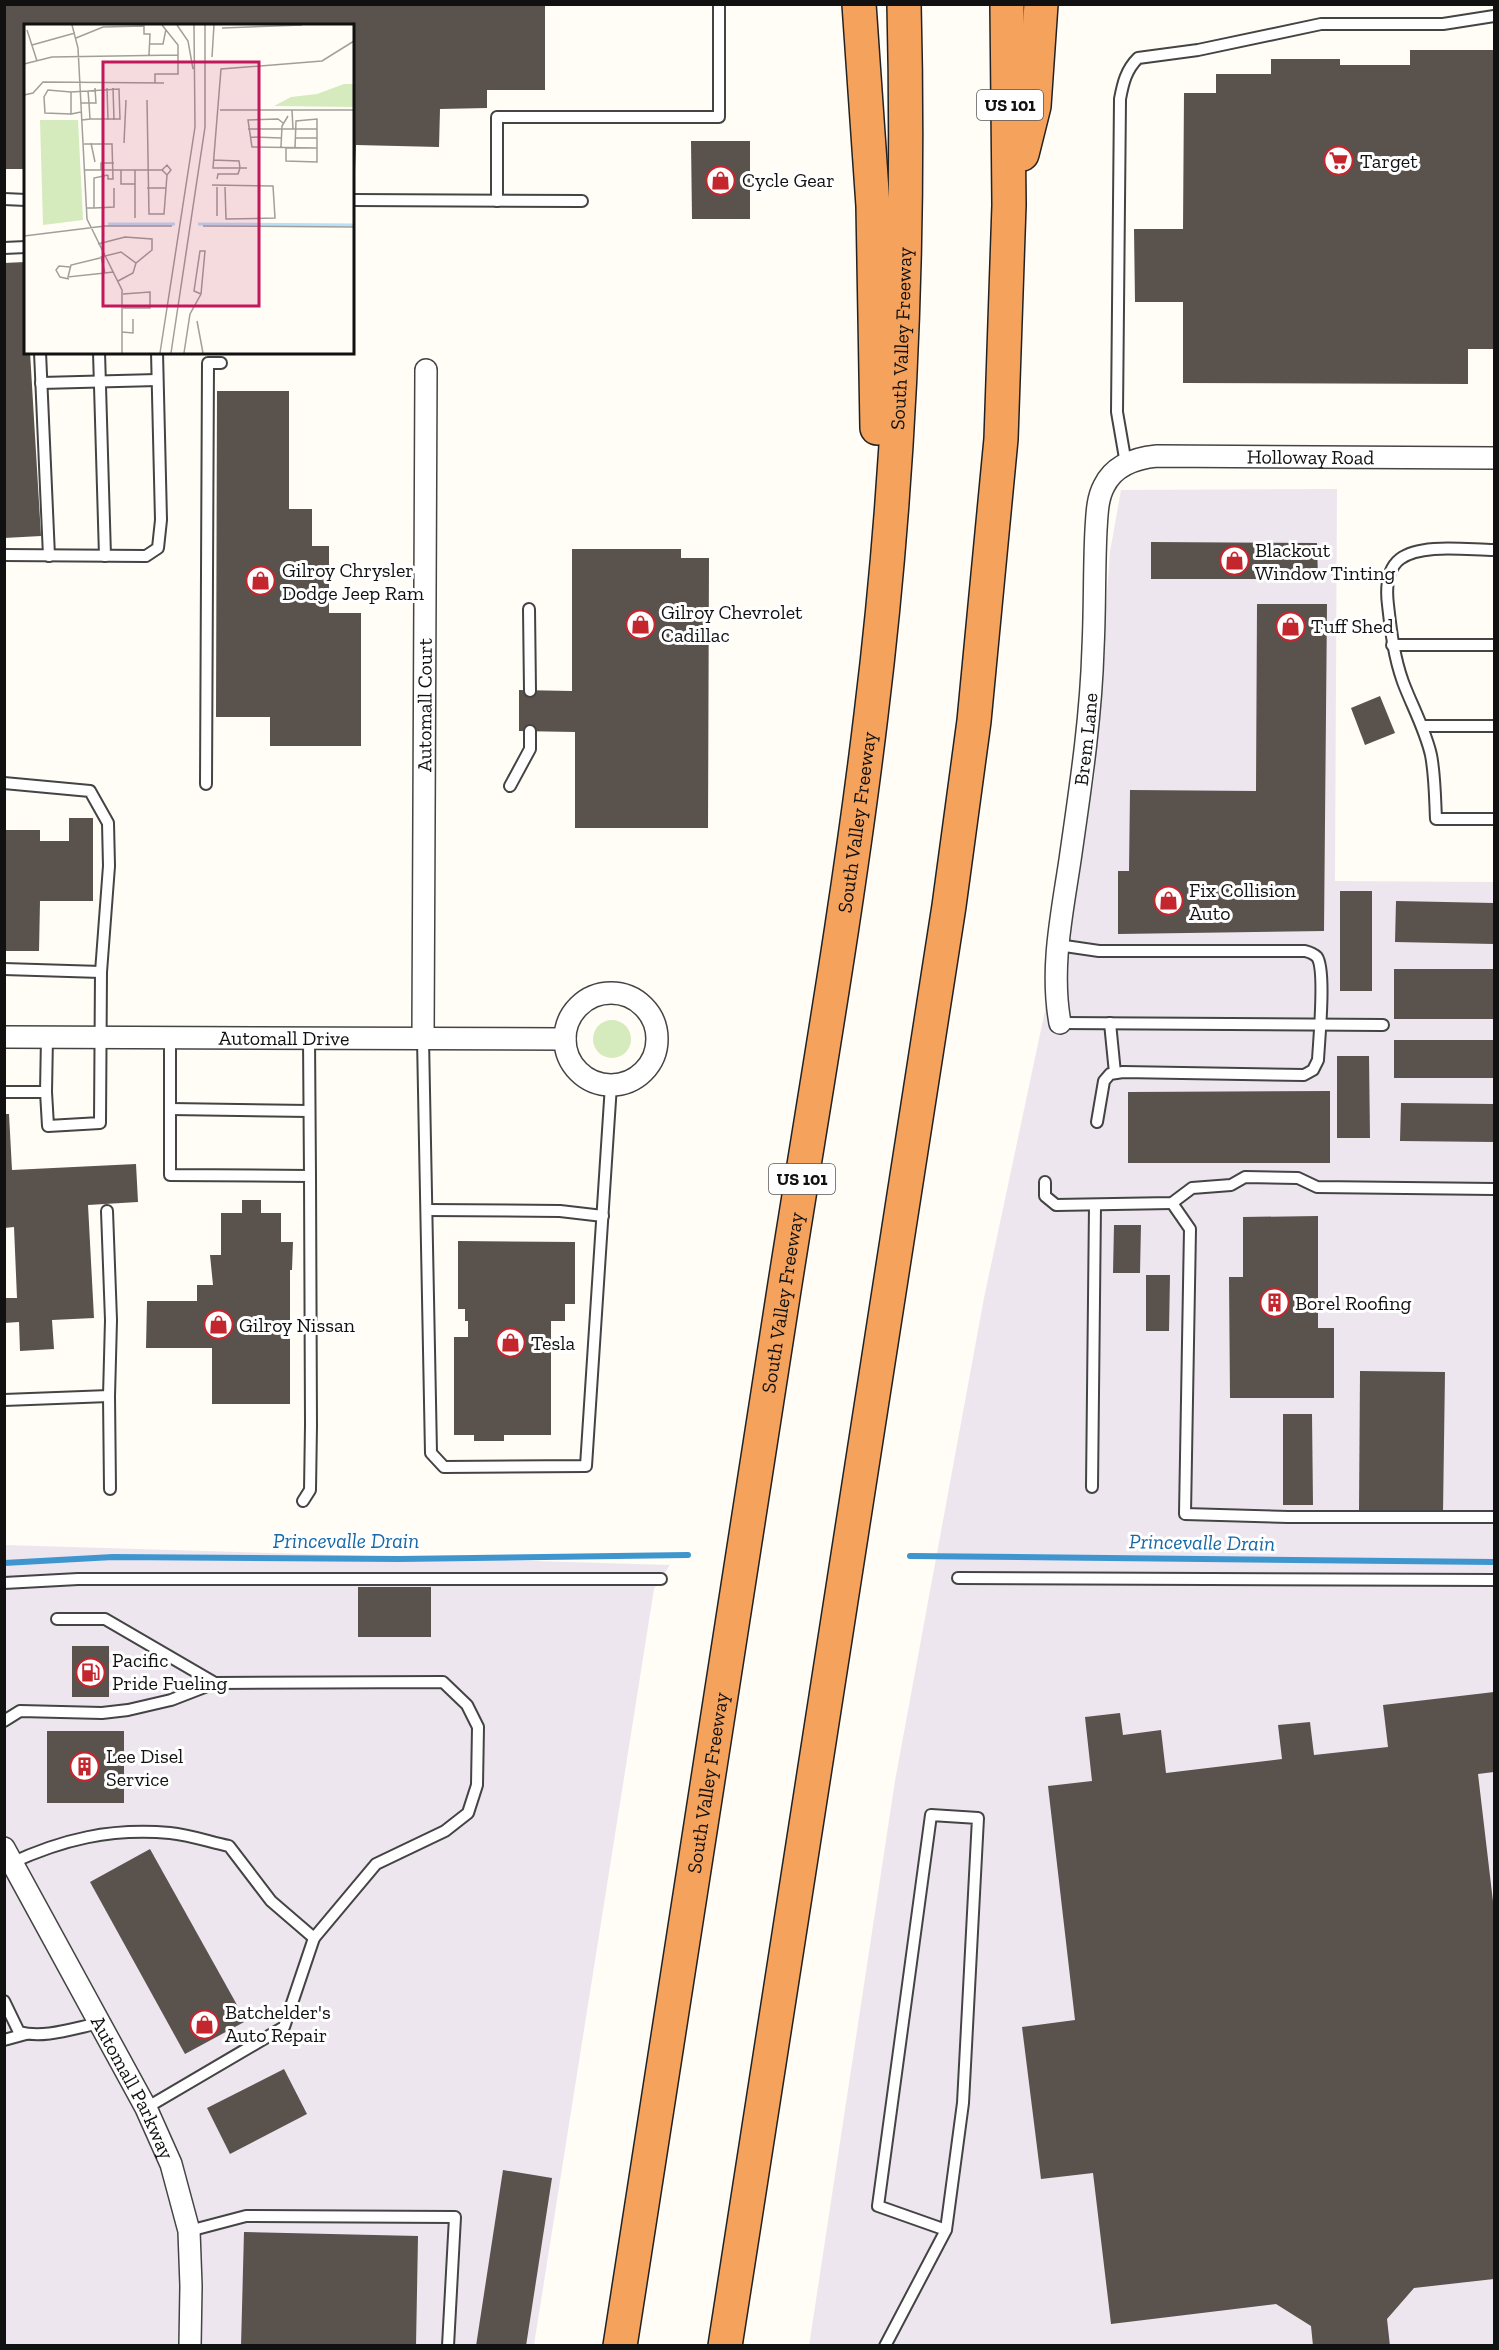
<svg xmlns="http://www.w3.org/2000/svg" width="1499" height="2350" font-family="'Zilla Slab',serif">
<rect width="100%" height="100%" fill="#fffdf5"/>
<g fill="#eee6ef">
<path d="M1337,489L1335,881L1494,882V2345L809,2346L895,1781L984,1298L1094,780L1110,552L1121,490Z"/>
<path d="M5,1545L670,1565L654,1589L534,2345L5,2346Z"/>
</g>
<circle fill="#d5ebbd" cx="612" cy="1039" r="19"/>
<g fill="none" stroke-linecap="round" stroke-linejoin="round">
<g stroke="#3f96cf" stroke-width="6">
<path d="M910,1556L1494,1562"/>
<path d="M4,1563L113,1557L399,1559L688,1555"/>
</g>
</g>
<g fill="#5a524d">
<path d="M4,4H545V90H487V108L440,109L439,147L356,145L355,171H352V26H26V169H4Z"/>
<path d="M1410,50H1494V349H1468V384L1183,383V302H1135L1134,229H1183L1184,93H1216V74H1271V59H1340V65H1410Z"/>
<path d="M691,141H750V219H692Z"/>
<path d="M25,262L26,352H30L41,536L4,538V263Z"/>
<path d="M217,391H289V509H312V546H329V613H361V746H270V717H216Z"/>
<path d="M1151,542L1317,543L1318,579H1151Z"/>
<path d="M572,549H681V558H709L708,828H575V732L519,731V690L572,691Z"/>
<path d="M1257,604H1327L1324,931L1118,934V871H1129L1130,790L1256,791Z"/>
<path d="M1380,696L1395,733L1365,745L1351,708Z"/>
<path d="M69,818H93V901H40L39,951H4V830H40V841H69Z"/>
<rect x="1340" y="891" width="32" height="100"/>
<path d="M1396,901L1494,903V944L1395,942Z"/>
<rect x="1394" y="969" width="100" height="50"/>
<rect x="1394" y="1040" width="100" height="38"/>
<path d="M1337,1056H1369L1370,1138H1337Z"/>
<path d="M1330,1091V1163H1128V1092Z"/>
<path d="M1401,1103L1494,1104V1142L1400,1141Z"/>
<path d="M4,1114H9L12,1170L136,1164L138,1202L88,1205L94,1318L52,1320L54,1349L20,1351L19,1322L4,1323V1298H17L14,1227L4,1228Z"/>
<path d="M242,1200H261V1213H281V1242H293L292,1270H290V1404H212V1348H146L147,1301H197V1285H213L210,1255H221V1213H242Z"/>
<path d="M1318,1216V1328H1334V1398H1230L1229,1277H1243V1217Z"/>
<path d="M1114,1225H1141L1140,1273H1113Z"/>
<path d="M458,1241L575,1242V1304H565V1321H551V1435H504V1441H474V1435H454V1337H468V1321H465V1309H458Z"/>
<path d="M1146,1275H1170L1169,1331H1146Z"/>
<path d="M1360,1371L1445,1372L1443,1512L1359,1511Z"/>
<path d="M1283,1414H1312L1313,1505H1283Z"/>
<rect x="358" y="1587" width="73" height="50"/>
<rect x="72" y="1646" width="37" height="51"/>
<path d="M1494,1692V1772L1478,1774L1494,1910V2279L1414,2288L1387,2319L1390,2346H1313L1311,2326L1276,2304L1111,2324L1093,2173L1041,2179L1022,2027L1075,2020L1048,1786L1092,1781L1085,1717L1120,1713L1123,1735L1161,1730L1166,1773L1282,1759L1278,1725L1310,1722L1314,1755L1388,1747L1383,1705Z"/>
<rect x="47" y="1731" width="77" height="72"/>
<path d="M150,1849L246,2021L185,2054L90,1882Z"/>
<path d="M284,2069L307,2114L230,2154L207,2108Z"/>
<path d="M503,2170L552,2178L526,2346H476Z"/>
<path d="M244,2232L418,2236L416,2346H241Z"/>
</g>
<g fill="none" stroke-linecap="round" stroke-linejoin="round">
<defs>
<g id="lane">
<path d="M4,199L26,200"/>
<path d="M352,200L582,201"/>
<path d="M497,201V117H719V4"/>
<path d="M4,248L26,247"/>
<path d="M40,352L49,556"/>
<path d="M99,352L105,556"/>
<path d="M41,383L157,380"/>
<path d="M1126,464L1117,412L1120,99C1123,83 1126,70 1138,58L1198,50L1321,24H1443L1494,16"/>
<path d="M1494,550C1468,550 1421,543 1400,559C1386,570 1386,589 1388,605C1391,632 1394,657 1403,682C1412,706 1425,729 1431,755C1435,776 1435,798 1436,819H1494"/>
<path d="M4,555L146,556L158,548L161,520L157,352"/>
<path d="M529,609L530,691"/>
<path d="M1392,645H1494"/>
<path d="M1422,726H1494"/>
<path d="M4,783L90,791L108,823L109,866L101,972L100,1123L48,1126L46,1092"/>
<path d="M206,784L208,363H221"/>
<path d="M510,786L530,749V731"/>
<path d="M1058,945L1099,951H1305C1309,952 1314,954 1317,957C1326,970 1319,1040 1318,1060L1313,1070L1304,1075L1123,1072L1110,1074L1104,1081L1097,1122"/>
<path d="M4,969L101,972"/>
<path d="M1060,1023L1383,1025"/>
<path d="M1110,1023L1115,1073"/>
<path d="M170,1038V1175L310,1176L309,1038"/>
<path d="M423,1039L431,1453L444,1467L586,1466L611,1085"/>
<path d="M4,1092H46L47,1037"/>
<path d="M170,1109L309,1111"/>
<path d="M1045,1182V1196L1056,1205L1172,1203L1192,1188L1231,1185L1245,1177L1298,1178L1317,1187L1494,1189"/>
<path d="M1172,1203L1190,1229L1185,1514L1288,1517H1494"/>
<path d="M427,1210L560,1211L603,1216"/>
<path d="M109,1396L110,1489"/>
<path d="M4,1400L109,1396L111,1320L107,1211"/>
<path d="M1092,1487L1095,1205"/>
<path d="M303,1501L310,1490L311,1425L310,1176"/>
<path d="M958,1578L1494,1580"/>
<path d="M4,1583L78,1579H661"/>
<path d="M57,1619H105L215,1683"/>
<path d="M4,1721L20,1711L102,1713L128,1710L171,1700L215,1683L443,1682L467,1705L478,1727L477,1785L468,1813L445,1831L376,1864L314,1938L271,1901L229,1846C210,1842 190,1835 170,1833C110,1828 63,1839 9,1864"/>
<path d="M4,2001L19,2032C44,2039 74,2028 100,2023"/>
<path d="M4,2040L26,2034"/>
<path d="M146,2108L284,2027L314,1938"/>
<path d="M189,2231L246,2216L455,2217L448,2346"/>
<path d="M885,2346L946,2230L963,2103L978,1818L931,1815L878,2206L946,2230"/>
</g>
<g id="street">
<circle cx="611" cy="1039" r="46"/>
<path id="s1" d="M1060,1023C1050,968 1062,914 1070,860C1080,790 1091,719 1093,648C1095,609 1094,569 1096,530C1097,515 1097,499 1104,486C1114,465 1136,458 1157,456L1494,458"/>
<path id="s2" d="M4,1037L565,1039"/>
<path id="s3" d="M423,1039L426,370"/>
<path id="s4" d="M4,1848L146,2108L171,2164L189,2231L191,2286L190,2346"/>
</g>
<g id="highway">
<path d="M859,4L873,206L877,428"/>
<path d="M1022,154L1034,106L1041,4"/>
<path id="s5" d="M620,2346C675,1994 729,1642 784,1290C814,1099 848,907 871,715C900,479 910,242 904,4"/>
<path d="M725,2346L949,906L974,721L1001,439L1009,205L1007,4"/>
</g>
</defs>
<use href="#lane" stroke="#444" stroke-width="14"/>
<use href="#street" stroke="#444" stroke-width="24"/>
<use href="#highway" stroke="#222" stroke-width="36"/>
<use href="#lane" stroke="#fff" stroke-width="10"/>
<use href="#street" stroke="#fff" stroke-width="21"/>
<use href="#highway" stroke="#f5a25d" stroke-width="33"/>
</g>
<defs>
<symbol id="supermarket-ring" viewBox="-11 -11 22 22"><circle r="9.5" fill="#fff" stroke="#c4262e" stroke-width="1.5"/><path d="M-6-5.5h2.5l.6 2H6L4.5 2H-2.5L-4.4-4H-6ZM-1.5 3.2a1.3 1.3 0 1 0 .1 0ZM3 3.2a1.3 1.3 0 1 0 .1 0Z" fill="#c4262e"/></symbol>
<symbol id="shop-ring" viewBox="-11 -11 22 22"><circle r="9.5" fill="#fff" stroke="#c4262e" stroke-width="1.5"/><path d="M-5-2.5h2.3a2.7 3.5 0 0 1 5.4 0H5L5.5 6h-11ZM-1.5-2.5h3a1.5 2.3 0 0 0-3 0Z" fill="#c4262e"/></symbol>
<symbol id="building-ring" viewBox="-11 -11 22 22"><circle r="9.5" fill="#fff" stroke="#c4262e" stroke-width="1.5"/><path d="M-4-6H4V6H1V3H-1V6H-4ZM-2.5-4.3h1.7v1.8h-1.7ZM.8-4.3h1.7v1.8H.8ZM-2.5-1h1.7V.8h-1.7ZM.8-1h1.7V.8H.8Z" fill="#c4262e"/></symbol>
<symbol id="fuel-ring" viewBox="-11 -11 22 22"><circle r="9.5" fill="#fff" stroke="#c4262e" stroke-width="1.5"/><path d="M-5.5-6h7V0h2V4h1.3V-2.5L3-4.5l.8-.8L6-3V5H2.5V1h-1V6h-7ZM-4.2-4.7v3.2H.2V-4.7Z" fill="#c4262e"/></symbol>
</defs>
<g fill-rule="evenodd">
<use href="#supermarket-ring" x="1322" y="144" width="33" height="33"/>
<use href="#shop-ring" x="704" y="164" width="33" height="33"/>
<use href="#shop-ring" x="1218" y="544" width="33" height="33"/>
<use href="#shop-ring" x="244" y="564" width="33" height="33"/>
<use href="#shop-ring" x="624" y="608" width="33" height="33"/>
<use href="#shop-ring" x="1274" y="610" width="33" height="33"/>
<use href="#shop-ring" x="1152" y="884" width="33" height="33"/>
<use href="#building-ring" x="1258" y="1286" width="33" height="33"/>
<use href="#shop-ring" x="202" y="1308" width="33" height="33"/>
<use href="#shop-ring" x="494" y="1326" width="33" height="33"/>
<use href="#fuel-ring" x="74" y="1656" width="33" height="33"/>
<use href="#building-ring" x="68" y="1750" width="33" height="33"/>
<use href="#shop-ring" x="188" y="2008" width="33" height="33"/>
</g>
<g text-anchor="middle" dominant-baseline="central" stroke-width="6" stroke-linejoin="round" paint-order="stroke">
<g fill="#fff" stroke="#585858" stroke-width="1.5">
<rect x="977" y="90" width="66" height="30" rx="4.5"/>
<rect x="769" y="1164" width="66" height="30" rx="4.5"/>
</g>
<g font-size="18" font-weight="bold" fill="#111">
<text x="1010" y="105">US 101</text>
<text x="802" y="1179">US 101</text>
</g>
<g font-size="20" fill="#111" stroke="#fff" text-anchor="start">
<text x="1360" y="161">Target</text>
<text x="742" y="180">Cycle Gear</text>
<text x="1255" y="550">Blackout<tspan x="1255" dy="23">Window Tinting</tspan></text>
<text x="282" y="570">Gilroy Chrysler<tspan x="282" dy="23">Dodge Jeep Ram</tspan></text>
<text x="661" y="612">Gilroy Chevrolet<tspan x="661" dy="23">Cadillac</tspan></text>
<text x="1311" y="626">Tuff Shed</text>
<text x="1189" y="890">Fix Collision<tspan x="1189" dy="23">Auto</tspan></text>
<text x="1295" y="1303">Borel Roofing</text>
<text x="239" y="1325">Gilroy Nissan</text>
<text x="531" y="1343">Tesla</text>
<text x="112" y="1660">Pacific<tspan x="112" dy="23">Pride Fueling</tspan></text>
<text x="106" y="1756">Lee Disel<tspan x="106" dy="23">Service</tspan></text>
<text x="225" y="2012">Batchelder's<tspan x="225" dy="23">Auto Repair</tspan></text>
</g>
<g font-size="20" fill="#111" stroke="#fff">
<text stroke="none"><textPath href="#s5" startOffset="2028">South Valley Freeway</textPath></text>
<text stroke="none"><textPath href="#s1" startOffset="758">Holloway Road</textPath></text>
<text stroke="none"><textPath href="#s3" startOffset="334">Automall Court</textPath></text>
<text stroke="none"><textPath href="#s1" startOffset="286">Brem Lane</textPath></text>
<text stroke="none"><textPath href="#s5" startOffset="1542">South Valley Freeway</textPath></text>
<text stroke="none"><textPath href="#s2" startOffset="280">Automall Drive</textPath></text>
<text stroke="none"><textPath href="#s5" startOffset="1056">South Valley Freeway</textPath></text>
<text stroke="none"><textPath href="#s5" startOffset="570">South Valley Freeway</textPath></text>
<text stroke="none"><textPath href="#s4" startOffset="272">Automall Parkway</textPath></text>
</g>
<g font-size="21" font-style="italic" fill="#1768a6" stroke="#fff">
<text x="346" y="1540">Princevalle Drain</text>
<text transform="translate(1202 1542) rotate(1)">Princevalle Drain</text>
</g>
</g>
<g transform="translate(24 24)">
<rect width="330" height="330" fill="#fffdf5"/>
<path d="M320,60H330V83L250,82L267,73L293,70ZM16,96H54L59,196L19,201Z" fill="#d5ebbd"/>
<path fill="none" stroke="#b9e0f7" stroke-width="3" d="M84,200H151M174,200L330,201"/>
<path fill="none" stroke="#a09f9a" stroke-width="1.5" d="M48,1L54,24L63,195L98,266V329M153,1L164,17L169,45M198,4L278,1M3,6L13,37M52,14L79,3L120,2V10H126L125,31M126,20H139L142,5M8,21L51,9M188,33L190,1M0,40L28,33L154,31M131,59V50H154V21L138,1M83,64L84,96M89,64L90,96M64,67L95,65L96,95H66M0,71L9,69L19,58L140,59M123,76L125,190H140L143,151M57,79H65L66,95L58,96M196,86H330M268,86L269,105M57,88L47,90V68L64,67L65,79H72L71,64M47,90L21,89L20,73L24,66L47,68M259,99L254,95L224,96L228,123L293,124M224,105H293M227,113L257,114M271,114H293M67,119L71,138M100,119L102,76M60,120H88L89,155H84V151M257,123L258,102L264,92M262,124V137L293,138V95L272,97L271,124M189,136L215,137L216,144M223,144H189L197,45L298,37L330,17M61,146H138L143,151L147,146L143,141L138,146M77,146V139H90M97,146V160H111V146M193,155L194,150H214L216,144M188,161L249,162L251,194L202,195L201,163M123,164H142M63,184H70V154L84,151M70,184L90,183V164M193,192V163M111,194V160M179,202L330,203M0,212L81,202H148M74,220L101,213L128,215V226L112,239L97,228L77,233L81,249L89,248M76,234L47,241L44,253L81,249M45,255L36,253L32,246L35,242L46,243M94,257L109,249L112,239M99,270L126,268V284H99M173,297L179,329M98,308L109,309V295M136,329L171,103L170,1M147,329L181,103V1M160,329L166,290L177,270L181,227H176L170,267L177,270"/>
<path fill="#c2185b" fill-opacity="0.15" stroke="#c2185b" stroke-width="3" d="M79,38H235V282H79Z"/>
<rect width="330" height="330" fill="none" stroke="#111" stroke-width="3"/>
</g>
<rect width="1499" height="2350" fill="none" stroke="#111111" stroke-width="12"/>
</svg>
